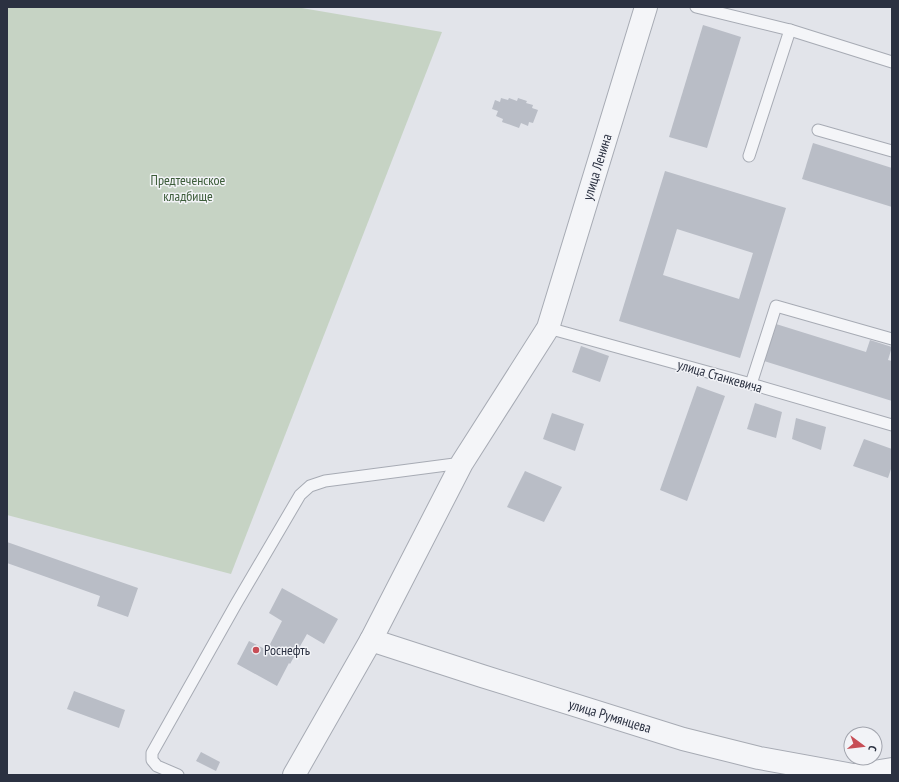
<svg xmlns="http://www.w3.org/2000/svg" width="899" height="782" font-family="'PT Sans Narrow',sans-serif">
<rect width="100%" height="100%" fill="#e2e4ea"/>
<path fill="#c6d3c4" d="M7,7H296L442,32L231,574L7,515Z"/>
<g fill="#b9bdc6" fill-rule="evenodd">
<path d="M703,25L741,37L707,148L669,137Z"/>
<path d="M501,98L508,100L509,98L517,101L518,98L527,101L526,103L533,105L532,108L538,110L533,123L529,122L528,126L521,123L519,128L502,122L503,119L496,116L498,111L492,109L495,100L500,102Z"/>
<path d="M813,143L892,168V207L802,179Z"/>
<path d="M665,171L786,208L740,358L619,321ZM677,229L753,253L739,299L663,275Z"/>
<path d="M776,324L866,352L870,340L892,347L888,360L892,361V401L764,361Z"/>
<path d="M581,346L609,356L600,382L572,372Z"/>
<path d="M697,386L725,396L687,501L660,490Z"/>
<path d="M755,403L782,412L776,438L747,429Z"/>
<path d="M552,413L584,424L575,451L543,439Z"/>
<path d="M796,418L826,427L821,450L792,439Z"/>
<path d="M864,439L892,449V466L888,478L853,466Z"/>
<path d="M525,471L562,487L544,522L507,507Z"/>
<path d="M7,542L138,588L128,617L97,606L100,596L7,563Z"/>
<path d="M282,588L338,619L324,644L307,634L290,664L289,663L277,686L237,664L249,641L267,650L282,621L269,613Z"/>
<path d="M74,691L125,710L119,728L67,709Z"/>
<path d="M201,752L220,762L216,771L196,761Z"/>
</g>
<g fill="none" stroke-linecap="round" stroke-linejoin="round">
<defs>
<g id="service">
<path d="M696,7L790,30L892,62"/>
<path d="M818,130L892,151"/>
<path d="M749,156L790,30"/>
<path d="M548,328L751,384L892,425"/>
<path d="M751,384L776,306L892,339"/>
<path d="M178,775L157,766L152,760V753L236,604L300,495L310,486L325,481L462,463"/>
</g>
<g id="minor">
<path d="M371,640L482,676L683,739L759,758L853,775"/>
<path d="M856,775L892,769"/>
</g>
<path id="tertiary" d="M294,775L371,640L462,463L548,328L646,7"/>
</defs>
<use href="#service" stroke="#a7abb4" stroke-width="13"/>
<use href="#minor" stroke="#a7abb4" stroke-width="24"/>
<use href="#tertiary" stroke="#a7abb4" stroke-width="24"/>
<use href="#service" stroke="#f4f5f8" stroke-width="11"/>
<use href="#minor" stroke="#f4f5f8" stroke-width="22"/>
<use href="#tertiary" stroke="#f4f5f8" stroke-width="22"/>
</g>
<circle fill="#c74e56" stroke="#f2f3f7" stroke-width="1.5" cx="256" cy="650" r="4"/>
<g text-anchor="middle" dominant-baseline="central" stroke-width="3" stroke-linejoin="round" paint-order="stroke">
<g font-size="14" fill="#2b3141" stroke="#f2f3f7">
<text transform="translate(597 167) rotate(-73)">улица Ленина</text>
<text transform="translate(720 376) rotate(16)">улица Станкевича</text>
<text transform="translate(610 716) rotate(17)">улица Румянцева</text>
</g>
<g font-size="14" fill="#3c5c39" stroke="#f2f3f7">
<text x="188" y="180">Предтеченское<tspan x="188" dy="16">кладбище</tspan></text>
</g>
<g font-size="14" fill="#2b3141" stroke="#f2f3f7" text-anchor="start">
<text x="264" y="650">Роснефть</text>
</g>
</g>
<rect width="899" height="782" fill="none" stroke="#2b3141" stroke-width="16"/>
<g transform="translate(863 746) rotate(105)"><circle r="19" fill="#f2f3f7" stroke="#a2a5ae"/>
<path d="M0-3L7 15L0 10L-7 15Z" fill="#c74e56"/>
<text y="-6" font-size="11" font-weight="bold" text-anchor="middle" fill="#2b3141">С</text>
</g>
</svg>
